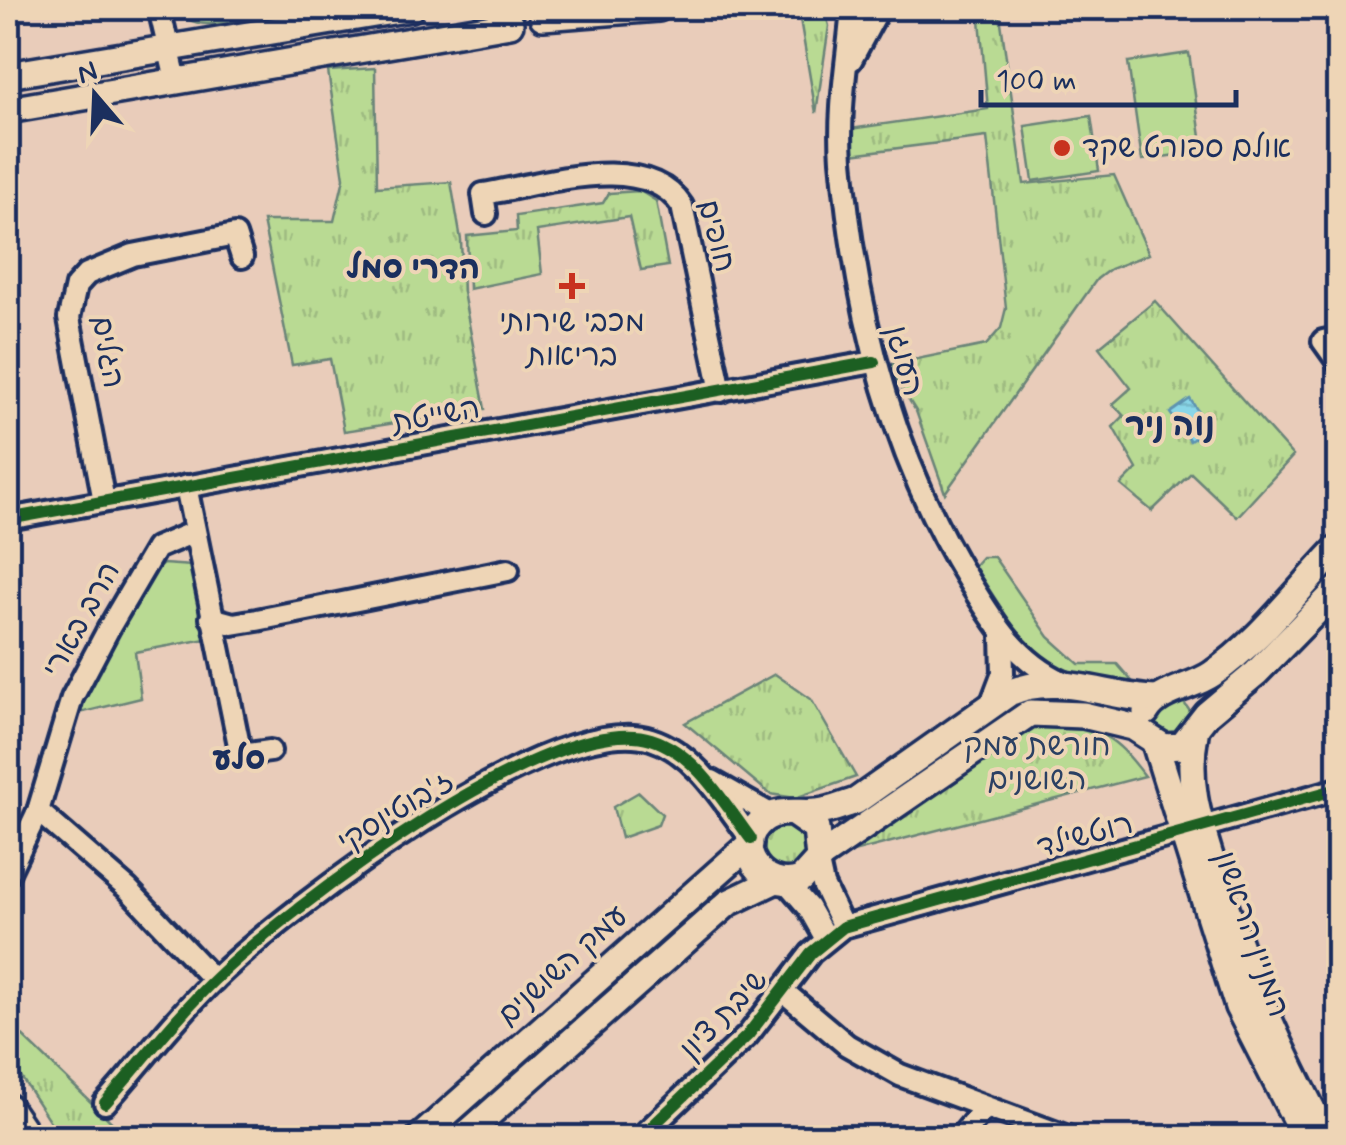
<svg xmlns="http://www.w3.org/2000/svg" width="1346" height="1145" font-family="Mynerve,'Playpen Sans Hebrew',sans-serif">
<defs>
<pattern id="park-tufts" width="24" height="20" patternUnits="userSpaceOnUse" patternTransform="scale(2.5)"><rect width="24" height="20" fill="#b9da93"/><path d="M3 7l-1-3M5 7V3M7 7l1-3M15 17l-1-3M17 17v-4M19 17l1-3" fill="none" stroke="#9ebb81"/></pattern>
<pattern id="water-rules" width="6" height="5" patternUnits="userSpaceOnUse" patternTransform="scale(2.5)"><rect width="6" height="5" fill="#89d6e8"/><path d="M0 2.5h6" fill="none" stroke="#76b8c9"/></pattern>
</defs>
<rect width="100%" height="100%" fill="#e9ccba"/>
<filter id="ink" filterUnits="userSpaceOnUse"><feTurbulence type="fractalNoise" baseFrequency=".01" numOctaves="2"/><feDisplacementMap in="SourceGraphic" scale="20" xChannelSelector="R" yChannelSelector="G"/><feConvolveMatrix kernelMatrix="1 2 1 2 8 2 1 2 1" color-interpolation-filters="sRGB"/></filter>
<g filter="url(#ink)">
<g fill="#b9da93" stroke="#6a8478" stroke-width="2.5">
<path d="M174,8H254L258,17C229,22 195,34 174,8Z"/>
<path d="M1189,53L1203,151L1142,160L1128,62Z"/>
<path d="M1091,116L1099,171L1033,181L1025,126Z"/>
<path d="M982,557H994L1049,637L1079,664H1117L1138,688L1037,663L974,566Z"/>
<path d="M163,564L192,566L206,639L135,652L141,698L76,714L145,579Z"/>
</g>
<g fill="url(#park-tufts)" stroke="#6a8478" stroke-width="2.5">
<path d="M979,8H999L1024,184L1114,175L1149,254L1110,269L1097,279L945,493L916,411L887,365L986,345L1001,328L1006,308L987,137L851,154L850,129L988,109Z"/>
<path d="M815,11L826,15L829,26L816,113L799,13Z"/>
<path d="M375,68L377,187L451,182L461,240L463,292L485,409L344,431L330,359L292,365L263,221H334L344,178L328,71Z"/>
<path d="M640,191L656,201L668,266L641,270L629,217L537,231L542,274L469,289L467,236L517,231L516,216L603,203L609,193Z"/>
<path d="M1155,301L1293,456L1237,517L1191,473L1152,511L1121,485L1137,469L1113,427L1124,416L1113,404L1131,388L1099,347Z"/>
<path d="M775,674L811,699L856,777L795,798L770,794L685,723Z"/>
<path d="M1182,700L1194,717L1187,739L1151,735L1150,711Z"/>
<path d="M1046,723C1102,732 1109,729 1145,776L849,853L1008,735L1023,727Z"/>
<path d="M639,792L662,814L658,825L621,838L613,807Z"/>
<path d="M791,820L814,845L799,873L766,868L758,840L763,830Z"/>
<path d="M8,1022L127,1137H60L8,1057Z"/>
</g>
<path fill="url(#water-rules)" stroke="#5d93b1" stroke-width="2.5" d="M1190,399L1209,428L1190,441L1170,413Z"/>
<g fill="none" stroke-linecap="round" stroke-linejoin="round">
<defs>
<g id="minor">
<path d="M159,8L176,80"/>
<path d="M852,8C848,59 838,108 842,160C855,308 890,453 968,580C994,623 1018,662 1065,683"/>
<path d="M851,60L879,8"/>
<path d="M486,214L483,194C541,185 645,149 682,206L721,391"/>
<path d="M1338,338L1323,341L1338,362"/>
<path d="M186,486L241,755L270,751"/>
<path d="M104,501L69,318L76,286L87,274L133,255L235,235L242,257"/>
<path d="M8,519L874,362"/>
<path d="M211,618L233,624L257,620L508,570"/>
<path d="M992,702L1003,673L1002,635"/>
<path d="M712,781L772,815"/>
<path d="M38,811L128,889L214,980"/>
<path d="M818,862L823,885L843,927"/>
<path d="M8,874L38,811L72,698L109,628L156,548L194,532"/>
<path d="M787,883L808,907L826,939"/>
<path d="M784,992L847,1045L900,1075L1070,1138"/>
<path d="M105,1103C142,1062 176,1016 216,978C288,909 551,708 651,739C696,753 724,803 751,839"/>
<path d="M640,1138L748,1035L811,953L843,927L1338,789"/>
<path d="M960,1138L984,1109"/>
</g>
<g id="tertiary">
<path d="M543,17L658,8"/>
<path d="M8,75L411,8"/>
<path d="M8,110L510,24"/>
<path d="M1146,712C1158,690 1192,688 1212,674C1259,642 1298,589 1338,548"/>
<path d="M1195,734C1185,786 1201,826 1216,876C1246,973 1279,1048 1327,1138"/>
<path d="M1155,743L1238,1007L1305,1138"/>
<path d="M793,813L816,829L819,859L801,879C764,893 729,847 763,820C779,808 799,814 817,812C831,811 843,805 856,801L1009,693C1057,671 1107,698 1156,699"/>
<path d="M820,857L1030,713L1083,715L1133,727L1164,747L1182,746L1207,714L1256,673L1338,589"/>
<path d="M8,1107L29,1138"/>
<path d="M419,1138L750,844"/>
<path d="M462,1138L728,903L774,881"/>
</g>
</defs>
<use href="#minor" stroke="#1b2f5e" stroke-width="28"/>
<use href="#tertiary" stroke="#1b2f5e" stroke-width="32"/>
<use href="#minor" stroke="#eed5b6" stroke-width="20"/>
<use href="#tertiary" stroke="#eed5b6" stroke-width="25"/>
<defs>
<g id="cycleway">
<path d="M8,519L874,362"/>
<path d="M105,1103C142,1062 176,1016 216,978C288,909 551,708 651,739C696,753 724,803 751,839"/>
<path d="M640,1138L748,1035L811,953L843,927L1338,789"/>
</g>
</defs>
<use href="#cycleway" stroke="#eed5b6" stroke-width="19"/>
<use href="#cycleway" stroke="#1b5e20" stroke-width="12"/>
</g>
</g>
<g fill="#c8321e" stroke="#eed5b6" stroke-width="4">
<circle cx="1062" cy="148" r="10"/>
<path d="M567 271h10v10h10v10h-10v10h-10v-10h-10v-10h10z"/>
</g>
<g text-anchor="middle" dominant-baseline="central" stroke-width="8" stroke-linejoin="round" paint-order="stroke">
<g font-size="30" fill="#1b2f5e" stroke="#eed5b6" text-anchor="start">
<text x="1082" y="148">אולם ספורט שקד</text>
<text x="572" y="322" text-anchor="middle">מכבי שירותי<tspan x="572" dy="34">בריאות</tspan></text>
</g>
<g font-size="30" fill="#1b2f5e" stroke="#eed5b6">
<text transform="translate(716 236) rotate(75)">חופים</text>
<text transform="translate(107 352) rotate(80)">הגלים</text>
<text transform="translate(904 361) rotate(75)">העוגן</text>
<text transform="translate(436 416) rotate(-10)">השייטת</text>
<text transform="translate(82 620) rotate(-61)">הרב בארי</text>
<text transform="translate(396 812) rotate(-31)">ז'בוטינסקי</text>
<text transform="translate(1085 836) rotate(-15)">רוטשילד</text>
<text transform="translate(1251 934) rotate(71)">המניין הראשון</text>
<text transform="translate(563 966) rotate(-42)">עמק השושנים</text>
<text transform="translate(724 1015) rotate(-46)">שיבת ציון</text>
</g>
<g font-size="30" fill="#2b4063" stroke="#eed5b6">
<text x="1037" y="746">חורשת עמק<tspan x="1037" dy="34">השושנים</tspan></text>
</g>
<g font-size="32" font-weight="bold" fill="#1b2f5e" stroke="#eed5b6">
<text x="413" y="269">הדרי סמל</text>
<text x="1170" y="426">נוה ניר</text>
<text x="239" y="760">סלע</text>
</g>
</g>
<rect width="1346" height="1145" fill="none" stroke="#eed5b6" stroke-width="40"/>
<rect x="20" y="20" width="1306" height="1105" fill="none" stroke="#1b2f5e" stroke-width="4" filter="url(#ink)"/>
<g transform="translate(95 95) rotate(341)" stroke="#eed5b6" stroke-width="8" paint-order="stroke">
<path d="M0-8L18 38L0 25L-18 38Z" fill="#1b2f5e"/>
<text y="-15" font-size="28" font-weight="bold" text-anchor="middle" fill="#1b2f5e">N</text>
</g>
<path d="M981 90v15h255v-15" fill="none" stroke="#1b2f5e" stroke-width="5"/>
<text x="996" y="90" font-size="30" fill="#1b2f5e" stroke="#eed5b6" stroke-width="8" paint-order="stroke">100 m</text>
</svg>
